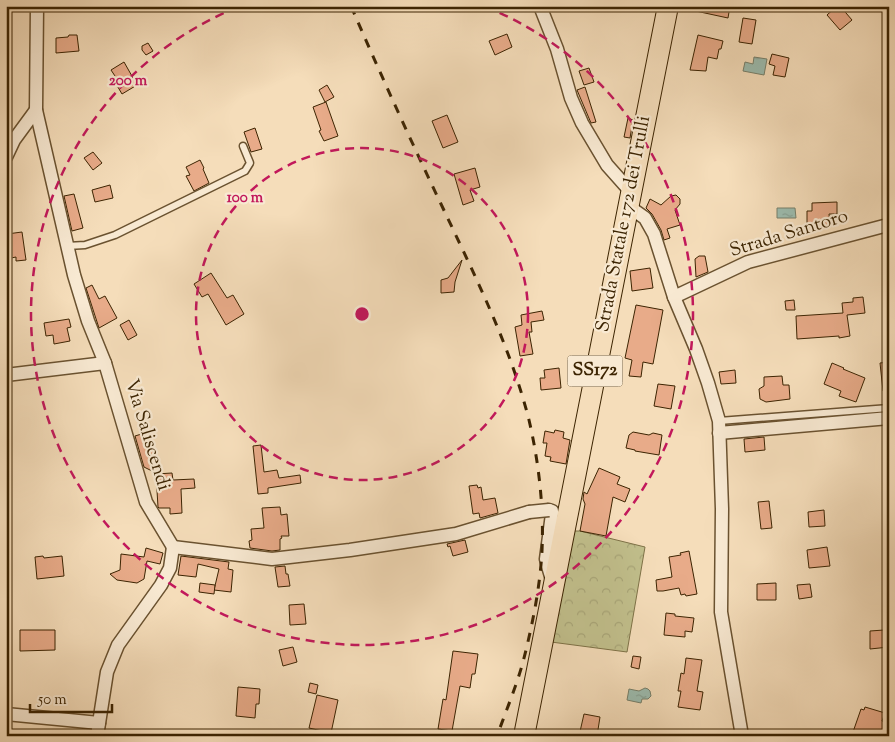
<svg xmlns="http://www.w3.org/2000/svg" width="895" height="742" font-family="'Sorts Mill Goudy',serif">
<defs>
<pattern id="forest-crowns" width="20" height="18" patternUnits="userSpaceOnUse" patternTransform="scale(1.25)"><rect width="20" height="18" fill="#c1bf8c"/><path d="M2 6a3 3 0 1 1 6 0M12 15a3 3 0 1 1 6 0" fill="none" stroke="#a7a477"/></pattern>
<pattern id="water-ripples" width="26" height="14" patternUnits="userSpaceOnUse" patternTransform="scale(1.25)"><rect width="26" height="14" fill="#9cbcaf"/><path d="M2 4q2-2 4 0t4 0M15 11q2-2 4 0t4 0" fill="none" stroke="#87a195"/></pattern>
</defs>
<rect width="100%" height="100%" fill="#f5ddba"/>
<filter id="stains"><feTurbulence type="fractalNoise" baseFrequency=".004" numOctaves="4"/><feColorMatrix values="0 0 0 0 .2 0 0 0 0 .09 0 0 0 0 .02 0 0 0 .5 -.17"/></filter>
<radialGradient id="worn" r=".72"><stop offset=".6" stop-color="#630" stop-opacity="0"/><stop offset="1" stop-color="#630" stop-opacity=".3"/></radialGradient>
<path fill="url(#forest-crowns)" stroke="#7e7247" d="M574,531H580L645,547L627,652L551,642Z"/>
<g fill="url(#water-ripples)" stroke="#767f6a">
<path d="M754,57L767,59L764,75L743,71L745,62L753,64Z"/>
<path d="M777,208H795L796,218H777Z"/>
<path d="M645,688L648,689L650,691L651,696L648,699H642L641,703L627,700L629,689L639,691Z"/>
</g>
<g fill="#e8ab89" stroke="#3c2402">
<path d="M691,6H730L728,18L691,10Z"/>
<path d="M837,6H840L852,20L840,30L827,15Z"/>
<path d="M743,18L756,20L752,44L739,42Z"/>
<path d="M507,34L512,47L495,55L489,41Z"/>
<path d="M69,35H77L79,51L56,53V38L68,37Z"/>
<path d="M698,35L723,41L721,49H719L717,59L708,57L706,71L690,70Z"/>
<path d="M148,43L153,51L146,55L142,50V46Z"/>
<path d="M772,54L789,58L785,77L773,75L775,66L769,64Z"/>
<path d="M124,62L137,85L122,94L112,77L115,76L111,70Z"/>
<path d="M589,68L594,82L584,85L579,71Z"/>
<path d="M327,85L334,97L325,102L319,90Z"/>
<path d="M585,87L596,122L591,123L577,90Z"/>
<path d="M326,102L338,136L324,141L319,131L321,130L313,107Z"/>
<path d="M447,115L458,142L443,148L432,121Z"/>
<path d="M628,118L633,120L630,138L624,137Z"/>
<path d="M255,128L262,149L251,152L244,132Z"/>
<path d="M93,152L102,163L93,170L84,158Z"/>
<path d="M200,160L204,168L203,169L209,183L194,191L186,176L190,175L186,167Z"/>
<path d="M475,168L480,187L470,190L474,201L463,205L454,174Z"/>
<path d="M110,185L113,198L95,202L92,190Z"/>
<path d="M74,194L83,228L72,231L64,196Z"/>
<path d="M676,195L680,199V204L675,210L680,225L667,229L670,238L664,240L661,230L652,214L646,208L650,199L661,205L671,196Z"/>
<path d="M837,202V214H829L830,226L807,227V211H812V203Z"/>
<path d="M22,232L26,260L16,261V257L11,258L7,234Z"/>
<path d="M699,256H705L708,272L696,277L695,259Z"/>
<path d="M462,260L455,282L454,292L441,293V280L448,278Z"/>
<path d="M650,268L653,288L632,291L630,271Z"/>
<path d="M211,273L227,298L233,295L244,314L226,325L208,294L202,297L194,284Z"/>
<path d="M92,285L99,299L105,296L117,318L99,328L86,288Z"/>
<path d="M863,297L865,313L847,315L850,336L839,338V336L797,339L796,316L843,313L842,303L853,302V298Z"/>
<path d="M794,300L795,310H786L785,301Z"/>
<path d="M636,305L663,310L653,364L643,362L641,377L629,376L632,360L625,358Z"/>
<path d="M542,311L544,320L531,322L532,332H529L533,354L520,356L515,327L522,325L521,315Z"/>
<path d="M69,319L71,327L67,328L70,341L54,344L53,335L46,336L44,323Z"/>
<path d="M129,320L137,335L128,340L120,325Z"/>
<path d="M889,362V391H883L880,363Z"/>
<path d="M832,363L844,368L843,369L865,378L856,402L839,396L841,391L824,384Z"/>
<path d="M559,368L561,388L541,390L540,378H545L544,370Z"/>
<path d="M735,370L736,383L721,384L719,372Z"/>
<path d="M782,376L783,385H789L790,399L766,402L760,399L759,389L764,386V377Z"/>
<path d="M658,384L675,386L671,409L654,406Z"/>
<path d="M555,430L564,432L563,438L570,440L566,464L550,461L551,457L545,456L547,443H543L545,431L554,433Z"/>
<path d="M148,432L154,454L148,455L152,471L144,467L135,436Z"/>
<path d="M633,432L649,435L653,433L662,435L659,455L635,451V450L626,448L629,435Z"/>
<path d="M764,437L765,450L745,452L744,439Z"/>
<path d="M261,445L264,472L277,470L279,478L300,475L301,483L268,488V493L258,494L253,446Z"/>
<path d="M599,468L620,477L617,484L630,489L625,502L613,497L606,536L580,531L585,504L583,499L584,492L587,494Z"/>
<path d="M172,473L173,480L194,479L195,488L181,489L182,513L170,514V508H159L158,507L156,474Z"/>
<path d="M477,485L478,488L481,487L483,500L495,498L498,513L480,518L479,513L473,514L469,486Z"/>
<path d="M769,501L772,528L761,529L758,502Z"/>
<path d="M280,507L281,515L287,514L289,536H281L282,538L280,539V550L272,551L250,548L249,541L252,540L251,529L264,528L262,508Z"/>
<path d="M824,510L825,526L809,527L808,512Z"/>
<path d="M465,540L468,552L453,556L450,546L448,547L447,544Z"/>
<path d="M827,547L830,566L809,568L807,550Z"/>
<path d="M146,548L163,553L160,564L147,561L144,579L137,583L117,580L110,574L120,570L121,554L144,557Z"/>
<path d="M689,551L697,594L686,596L685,594L681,595L679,588L663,591H657L656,580L672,577L669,557L681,555L680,553Z"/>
<path d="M43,556L44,558L62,556L64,576L37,579L35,557Z"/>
<path d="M181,556L229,562L228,569L233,570L231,592L214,590L219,569L198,564L196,577L178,575Z"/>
<path d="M285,566L286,574H288L290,586L278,587L275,567Z"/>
<path d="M200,583L215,585L214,594L199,592Z"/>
<path d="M776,583V600H757V584Z"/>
<path d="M810,584L812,597L799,599L797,585Z"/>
<path d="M304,604L306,624L290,625L289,605Z"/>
<path d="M666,613L675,614V616L694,618L692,632L685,631V637L664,635Z"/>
<path d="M20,630H55V650L20,651Z"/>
<path d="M884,630L885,636H889V647L870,649V631Z"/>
<path d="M293,647L297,662L283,666L279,650Z"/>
<path d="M453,651L478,654L475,674H472L470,688L460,686L452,731L438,729L443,699L446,700Z"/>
<path d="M633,656L641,657L639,669L631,667Z"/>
<path d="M686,658L702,660L697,691L703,692L700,710L678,707L681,691H678L681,673L684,674Z"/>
<path d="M310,683L318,685L316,694L308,692Z"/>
<path d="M238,687L260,689L259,704H256L255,718L236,716Z"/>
<path d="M317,695L338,700L331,733L309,728Z"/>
<path d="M865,707L885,713L882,721L889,723L887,736H864L853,732L861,709L864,710Z"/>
<path d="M584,714L600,717L597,736H579Z"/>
</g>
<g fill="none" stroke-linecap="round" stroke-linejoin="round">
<defs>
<g id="service">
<path d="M67,246L85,245L115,235L245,171L250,163L243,146"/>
<path d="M719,421L889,408"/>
</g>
<g id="minor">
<path d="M37,6L36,110L74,275L88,321L105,363L146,502L173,547"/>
<path d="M540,6L557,49L571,98L582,123L607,165L631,192"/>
<path d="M6,157L14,140L36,110"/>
<path d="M628,206L645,218L654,234L674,297L696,349L708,383L719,421L722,509L721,612L742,736"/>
<path d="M674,297L748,262L884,226L889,227"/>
<path d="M6,375L105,363"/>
<path d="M719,433L889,418"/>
<path d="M549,510L552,511V514L546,559L552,580"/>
<path d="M173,547L272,559L350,550L456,534L529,512"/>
<path d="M6,714L99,723"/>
<path d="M97,736L107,672L118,645L161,585L170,568L173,547"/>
</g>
<path id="primary" d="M524,736L668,6"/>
</defs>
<use href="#service" stroke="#6a5230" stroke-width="9"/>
<use href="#minor" stroke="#6a5230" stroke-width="15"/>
<use href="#primary" stroke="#3c2402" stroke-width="22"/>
<use href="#service" stroke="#f8e9d2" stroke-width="6"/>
<use href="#minor" stroke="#f8e9d2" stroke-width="12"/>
<use href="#primary" stroke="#f5ddba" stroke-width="20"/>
<path stroke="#3c2402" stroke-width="3" stroke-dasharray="9 9" stroke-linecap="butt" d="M351,6C380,73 410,139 441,204C474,274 510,345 529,420C539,463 544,508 542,551C540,588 532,627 523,662C516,687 506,711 497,736"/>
<defs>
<path id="minor-bridge" d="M529,512L549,510"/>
</defs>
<use href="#minor-bridge" stroke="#6a5230" stroke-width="15" stroke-linecap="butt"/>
<use href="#minor-bridge" stroke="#f8e9d2" stroke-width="12"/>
</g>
<g fill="none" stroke="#c2185b" stroke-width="2.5" stroke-dasharray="9 6">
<circle cx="362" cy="314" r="166"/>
<path d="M486 7A331 331 0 1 1 238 7"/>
</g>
<g text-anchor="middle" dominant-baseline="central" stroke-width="4.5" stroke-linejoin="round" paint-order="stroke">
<rect fill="#f8e9d2" stroke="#745f40" stroke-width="1" x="567.5" y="355.5" width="55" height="31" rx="4"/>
<g font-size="18" font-weight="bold" fill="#3c2402">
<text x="595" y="371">SS172</text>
</g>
<g font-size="19" fill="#3c2402" stroke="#f8e9d2">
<text transform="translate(624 224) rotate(-79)">Strada Statale 172 dei Trulli</text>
<text transform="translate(789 234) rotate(-17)">Strada Santoro</text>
<text transform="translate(147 435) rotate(73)">Via Saliscendi</text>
</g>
</g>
<circle cx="362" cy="314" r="8" fill="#c2185b" stroke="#f8e9d2" stroke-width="2.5"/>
<g font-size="15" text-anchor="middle" font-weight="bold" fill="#c2185b" stroke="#f8e9d2" stroke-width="4.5" stroke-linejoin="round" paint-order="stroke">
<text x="128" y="85">200 m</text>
<text x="245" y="202">100 m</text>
</g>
<rect width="895" height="742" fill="none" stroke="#f5ddba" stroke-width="25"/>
<rect x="8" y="8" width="880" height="727" fill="none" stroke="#3c2402" stroke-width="2.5"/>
<rect x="12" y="12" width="870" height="717" fill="none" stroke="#3c2402"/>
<path d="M30 704v8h82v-8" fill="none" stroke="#3c2402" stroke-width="2.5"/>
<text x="38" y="704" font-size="15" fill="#3c2402" stroke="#f8e9d2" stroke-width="4" paint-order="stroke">50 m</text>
<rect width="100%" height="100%" filter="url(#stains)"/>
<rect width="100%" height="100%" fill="url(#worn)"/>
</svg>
